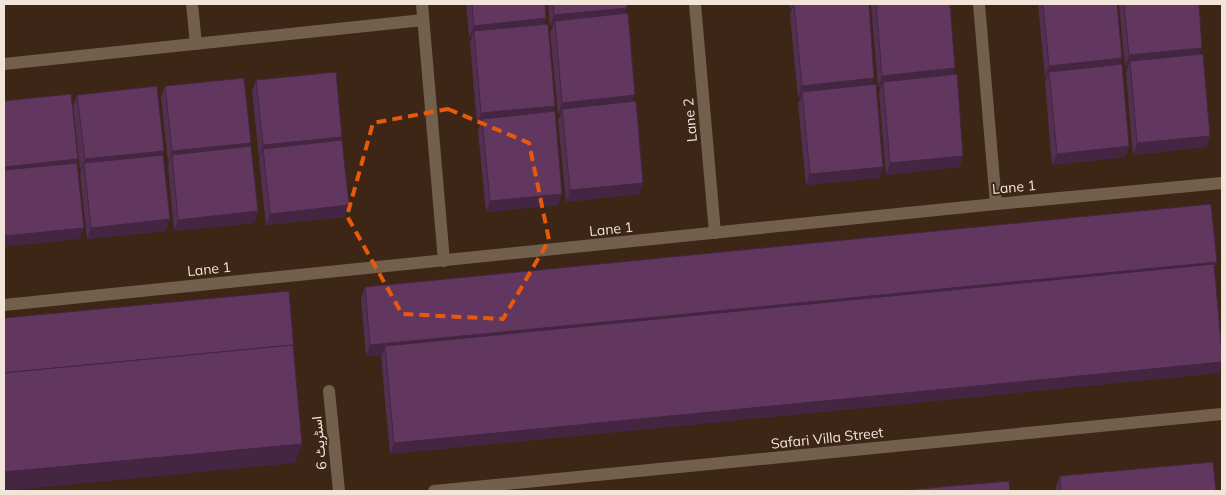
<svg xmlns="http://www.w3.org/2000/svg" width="1226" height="495" font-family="Mulish,Vazirmatn,sans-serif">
<rect width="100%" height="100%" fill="#3d2615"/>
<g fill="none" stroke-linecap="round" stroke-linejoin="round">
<g stroke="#72604d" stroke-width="12">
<path d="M192,4L196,44"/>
<path d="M422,4L444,261"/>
<path d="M695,4L715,233"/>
<path d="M979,4L996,204"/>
<path d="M4,64L423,20"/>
<path d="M4,305L996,204L1222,183"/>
<path d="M329,391L339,491"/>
<path d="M434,491L1222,414"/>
</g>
</g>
<g fill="#532f52">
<path d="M466,4H545L544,24L552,112L558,205L486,212L478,131L480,124H477L470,43L472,37H469Z"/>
<path d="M548,4H627L625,13L635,95L632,102L639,194L566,202L558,120L561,114H558L550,32L553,26H550Z"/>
<path d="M789,4H869L872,85L883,167L879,178L806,185L798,104L801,97H798L790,15L792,9L790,10Z"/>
<path d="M871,4H950L955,68L953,74L963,156L959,167L886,175L879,93L881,86L878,87Z"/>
<path d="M1038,4H1117L1122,58L1119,64L1129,146L1125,157L1052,165L1045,83L1047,77H1045Z"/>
<path d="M1119,4H1199L1200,54L1210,136L1206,147L1133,155L1126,73L1128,66H1125Z"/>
<path d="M256,80L341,140L345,217L266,225L259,160L260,156L259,157L252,91Z"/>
<path d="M165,86L250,146L258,211L254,223L174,231L168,166L169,162H168L161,97Z"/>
<path d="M77,95L162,155L166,231L87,239L80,174L81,170H80L73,106Z"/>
<path d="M1217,262L1214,269L1222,354V364L1219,373L390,454L381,357L382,355L366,356L361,298L365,287Z"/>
<path d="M1060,476L1216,491H1056V487Z"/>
</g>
<g fill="#442642">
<path d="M792,4H847H794L792,9L790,10Z"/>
<path d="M627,8L623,19L555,21L553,26H550L554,15Z"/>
<path d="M546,18L542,30L474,31L472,37H469L474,26Z"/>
<path d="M1202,48L1198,59L1130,61L1128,66H1125L1129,55Z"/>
<path d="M1122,58L1117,70L1049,72L1047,77H1045L1049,66Z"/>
<path d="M955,68L951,79L883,82L881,86L878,87L882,76Z"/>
<path d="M874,78L870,90L802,92L801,97H798L802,86Z"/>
<path d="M635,95L631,106L562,109L561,114H558L562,103Z"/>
<path d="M555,106L550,117L482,119L480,124H477L481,113Z"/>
<path d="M1210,136L1206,147L1133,155L1137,143Z"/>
<path d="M342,137L338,148L263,149L260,156L259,157L263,145Z"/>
<path d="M251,143L247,154L172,155L169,162H168L172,151Z"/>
<path d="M1129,146L1125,157L1052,165L1057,154Z"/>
<path d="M164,151L160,162L84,163L81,170H80L85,159Z"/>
<path d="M963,156L959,167L886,175L890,163Z"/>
<path d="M78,159L73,170L4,178V167Z"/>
<path d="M883,167L879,178L806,185L810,174Z"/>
<path d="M643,183L639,194L566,202L570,190Z"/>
<path d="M562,194L558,205L486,212L490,201Z"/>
<path d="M349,205L345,217L266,225L270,214Z"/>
<path d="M258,211L254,223L174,231L178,220Z"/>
<path d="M170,219L166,231L87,239L91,228Z"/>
<path d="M84,228L80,239L4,247V239L5,236Z"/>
<path d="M1217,262L1213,273L385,346L382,355L366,356L370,345Z"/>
<path d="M1222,362L1219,373L390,454L394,443Z"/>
<path d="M302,444L295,463L4,491V472Z"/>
</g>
<g fill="#61375f" stroke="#442642">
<path d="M472,4H545L546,18L474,26Z"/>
<path d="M553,4H627V8L554,15Z"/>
<path d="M794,4H869L874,78L802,86Z"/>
<path d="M876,4H950L955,68L882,76Z"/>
<path d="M1043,4H1117L1122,58L1049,66Z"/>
<path d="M1124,4H1199L1202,48L1129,55Z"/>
<path d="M628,13L635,95L562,103L555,21Z"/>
<path d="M548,24L555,106L481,113L474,31Z"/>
<path d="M1203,54L1210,136L1137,143L1130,61Z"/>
<path d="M1122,64L1129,146L1057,154L1049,72Z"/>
<path d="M336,72L342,137L263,145L256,80Z"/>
<path d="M957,74L963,156L890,163L883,82Z"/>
<path d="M244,78L251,143L172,151L165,86Z"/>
<path d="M876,84L883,167L810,174L802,92Z"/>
<path d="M157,86L164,151L85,159L77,95Z"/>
<path d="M71,94L78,159L4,167V101Z"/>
<path d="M636,101L643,183L570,190L562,109Z"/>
<path d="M555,111L562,194L490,201L482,119Z"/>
<path d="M342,140L349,205L270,214L263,149Z"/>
<path d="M251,146L258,211L178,220L172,155Z"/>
<path d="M163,155L170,219L91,228L84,163Z"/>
<path d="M77,163L84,228L5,236L4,227V170Z"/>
<path d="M1211,204L1217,262L370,345L365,287Z"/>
<path d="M1214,264L1222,354V362L394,443L385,346Z"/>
<path d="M289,291L294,351H293V345L4,373V318Z"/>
<path d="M293,345L302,444L4,472V373Z"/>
<path d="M1213,462L1216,491H1061L1060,476Z"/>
<path d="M1009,481L1010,491H896Z"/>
</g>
<path fill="none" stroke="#e8590c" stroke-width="4" stroke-dasharray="10 6" stroke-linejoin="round" d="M448,109L529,143L549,240L503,319L402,314L347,216L373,123Z"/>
<g text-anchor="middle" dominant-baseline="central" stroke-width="4" stroke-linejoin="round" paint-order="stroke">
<g font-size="14" fill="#f3e4da" stroke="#3d2615">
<text transform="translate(690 120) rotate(-95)">Lane 2</text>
<text transform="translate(1014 187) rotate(-5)">Lane 1</text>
<text transform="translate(611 229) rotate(-6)">Lane 1</text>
<text transform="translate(209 269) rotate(-6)">Lane 1</text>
<text transform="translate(827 438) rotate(-6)">Safari Villa Street</text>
<text transform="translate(319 443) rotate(-96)">اسٹریٹ 6</text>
</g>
</g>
<rect width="1226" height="495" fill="none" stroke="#f3e4da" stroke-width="10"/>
</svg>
